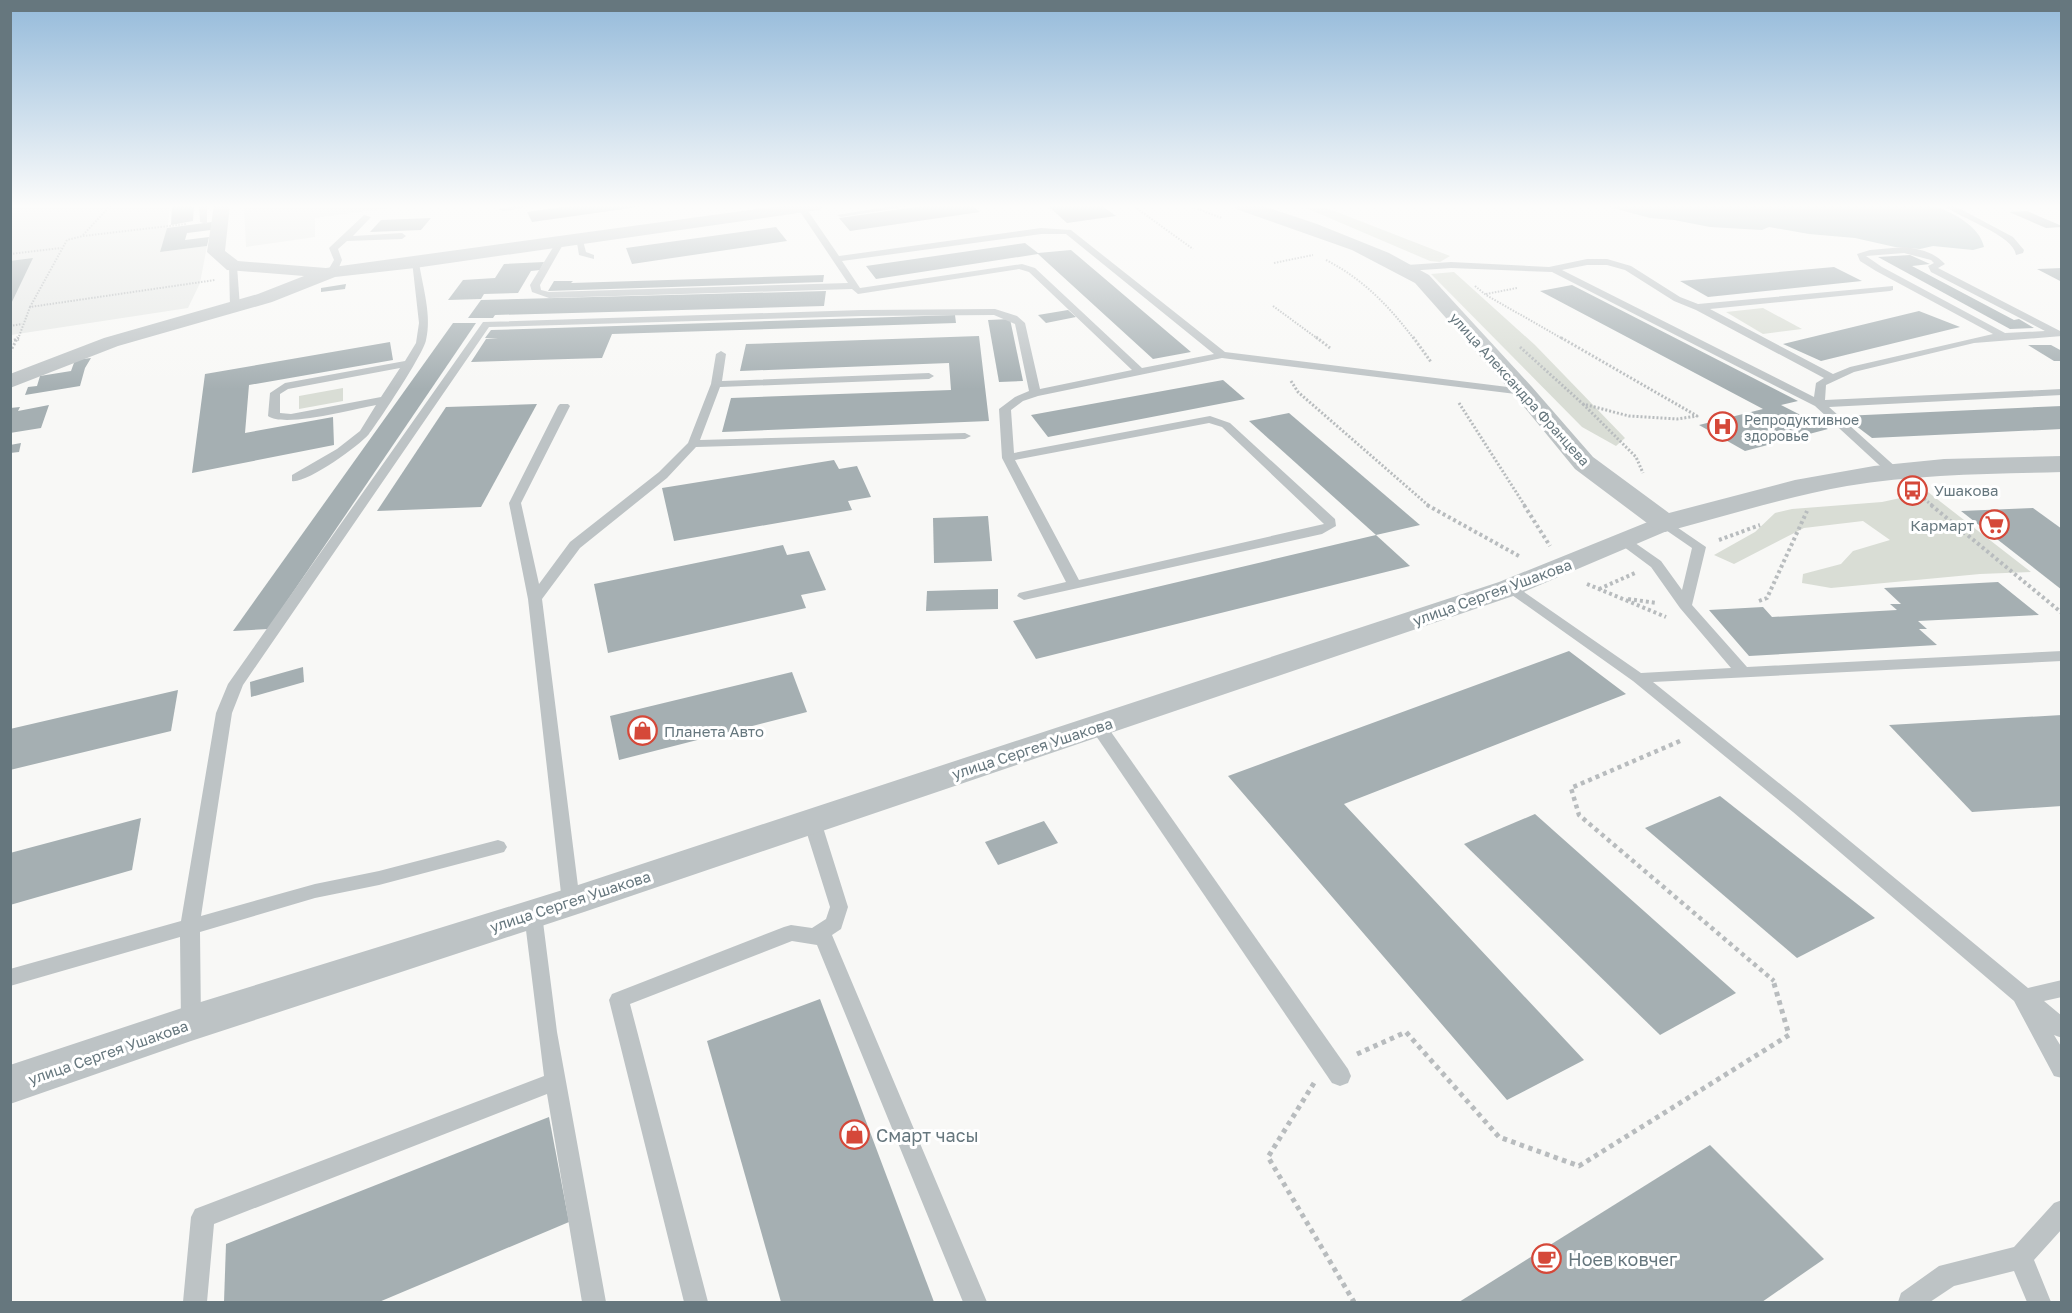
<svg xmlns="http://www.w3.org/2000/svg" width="2072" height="1313" font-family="'Golos Text',sans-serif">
<rect width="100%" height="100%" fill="#f8f8f6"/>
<g fill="#e6e8e6">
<path d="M11,205H170L168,225L160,252L207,246L200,283L188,308L11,335Z"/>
<path d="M244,205H413L315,218V237L246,247Z"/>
</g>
<g fill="#d9ddd5">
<path d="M1299,205H1319L1450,256L1440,262L1430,261Z"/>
<path d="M1454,272L1535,345L1625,438L1616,446L1582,427L1431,274Z"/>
<path d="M1763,308L1802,329L1763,334L1726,312Z"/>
<path d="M343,388V401L299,409V396Z"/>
<path d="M1928,492L2031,572L1980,574L1831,588L1802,583L1803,574L1841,564L1853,551L1890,540L1863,521L1804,528L1734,564L1714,555L1755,532L1775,513L1792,509L1882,502Z"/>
</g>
<path fill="#b6c4c6" d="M1602,205H1931C1951,211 1980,226 1984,247L1973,250L1933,246L1920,249L1895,247L1855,238L1809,234L1769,227L1762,230L1710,227L1674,220L1650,218Z"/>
<g fill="#a5afb2">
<path d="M172,205H194L193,221L171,225Z"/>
<path d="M576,205H644L645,206L532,222L527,212Z"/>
<path d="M930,205H972L980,212L850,231L839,218Z"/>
<path d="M1047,205H1101L1116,216L1067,223Z"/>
<path d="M2027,211L2062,226V227L2046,228L2009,212Z"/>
<path d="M431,218L421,230L370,232L381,220Z"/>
<path d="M212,222L211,230L187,233L185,240L209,237L207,246L160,252L167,228Z"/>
<path d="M776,227L787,241L632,264L626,248Z"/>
<path d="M1025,243L1038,253L1071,250L1191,352L1153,359L1038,254L876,279L866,266Z"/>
<path d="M1910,255L1930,264L1912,266L2014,320L2019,319L2034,328L2010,329L1878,257Z"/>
<path d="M33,258L10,306V261Z"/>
<path d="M544,262L540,270L531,271L518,293L484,294L481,299L448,300L463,280L495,278L504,264Z"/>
<path d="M1834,267L1862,281L1708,297L1680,281Z"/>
<path d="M2062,268V282L2037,269Z"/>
<path d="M824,275L823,282L548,291L554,281H573L571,283Z"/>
<path d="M346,284L345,289L321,292V288Z"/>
<path d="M1572,285L1798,401L1781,405L1828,429L1745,451L1699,425L1763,409L1540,291Z"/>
<path d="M826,291L824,306L495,315L493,318H468L481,300Z"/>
<path d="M1068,310L1076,317L1046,323L1038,315Z"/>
<path d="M1919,311L1960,327L1821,361L1783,344Z"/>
<path d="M955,315L956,323L612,334L602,358L471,362L486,339H498L485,338L491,330Z"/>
<path d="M1010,319L1023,381L999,382L988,320Z"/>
<path d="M453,323H476L268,629L233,631Z"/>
<path d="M979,336L989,421L722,432L731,398L951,390L949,363L740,371L746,344Z"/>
<path d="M390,342L393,360L249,385L245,433L333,417L334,445L192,473L205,374Z"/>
<path d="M2028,345H2051L2062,351V361H2054Z"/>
<path d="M91,358L85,368L80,386L25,395L28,387L37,386L40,376L71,371L75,360Z"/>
<path d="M1223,380L1245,399L1048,437L1031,415Z"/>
<path d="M537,404L481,507L377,511L446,407Z"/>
<path d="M49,405L41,428L10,433V408L20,407L18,411Z"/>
<path d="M2062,406V429L1872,438L1843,416Z"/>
<path d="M1289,413L1420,525L1376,535L1249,421Z"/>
<path d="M21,443L19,452L10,453V445Z"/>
<path d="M834,460L839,469L857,466L871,497L848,501L852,510L674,541L662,488Z"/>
<path d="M2033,508L2062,529V590L1961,511Z"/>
<path d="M988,516L992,561L934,563L933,518Z"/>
<path d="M1376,535L1410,566L1036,659L1013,621Z"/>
<path d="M783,545L787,555L809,551L826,590L801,595L806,608L608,653L594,584Z"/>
<path d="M1998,582L2039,615L1918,621L1927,629H1919L1937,645L1749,656L1709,610L1763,607L1772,617L1897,610L1890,604H1901L1884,588Z"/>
<path d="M998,589V609L926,611L927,591Z"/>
<path d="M1569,651L1626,694L1344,804L1584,1060L1507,1100L1228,776Z"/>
<path d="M303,667L304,682L251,697L250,682Z"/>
<path d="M792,672L807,712L619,760L610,716Z"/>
<path d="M178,690L171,731L10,770V729Z"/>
<path d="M2062,715V806L1972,812L1889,725Z"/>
<path d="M1720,796L1875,918L1797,958L1645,828Z"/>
<path d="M1535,814L1736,993L1660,1035L1464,844Z"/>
<path d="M141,818L132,870L10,905V853Z"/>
<path d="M1044,821L1058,843L998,865L985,842Z"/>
<path d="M820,999L934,1302H781L707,1041Z"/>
<path d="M549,1117L569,1222L379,1302H224L226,1244Z"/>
<path d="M1710,1145L1824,1259L1762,1302H1459Z"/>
</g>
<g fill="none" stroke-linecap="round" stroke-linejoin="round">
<g stroke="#b8bcbe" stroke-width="2" stroke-dasharray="1.5 1.5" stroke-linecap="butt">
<path d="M1132,205L1193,249"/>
<path d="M1186,205L1222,218"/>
<path d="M83,235L111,205"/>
<path d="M10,254L61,248"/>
<path d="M1326,260C1363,279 1389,306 1414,339"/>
<path d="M1274,263L1313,255"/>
<path d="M1475,286L1486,295L1563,339"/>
<path d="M1486,294L1517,288"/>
<path d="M1273,306L1318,339"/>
<path d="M30,307L67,240L83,236L186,224"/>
<path d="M10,326L22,324"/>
<path d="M18,339L30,307L215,280"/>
</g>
<g stroke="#b8bcbe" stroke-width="3" stroke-dasharray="2 2" stroke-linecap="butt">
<path d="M1316,337L1330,348"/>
<path d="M1413,337L1431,362"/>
<path d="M10,341L19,339"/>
<path d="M1520,347L1583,404L1629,416L1677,419L1697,416L1560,337"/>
<path d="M10,352L18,337"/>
<path d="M1291,381L1298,392L1429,506"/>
<path d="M1459,403L1525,506"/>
<path d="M1583,404L1636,457L1643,473"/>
<path d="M1918,494L1933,506"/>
</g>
<g stroke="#b8bcbe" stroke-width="4" stroke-dasharray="3 3" stroke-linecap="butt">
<path d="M1427,505L1519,556"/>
<path d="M1524,505L1550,546"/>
<path d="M1931,505L2062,613"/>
<path d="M1719,540L1760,525"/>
<path d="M1587,584L1666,617"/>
<path d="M1599,589L1635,573"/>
<path d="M1628,599L1657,603"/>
<path d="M1759,601L1767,598L1807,511"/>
</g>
<path stroke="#b8bcbe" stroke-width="4.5" stroke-dasharray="4 4" stroke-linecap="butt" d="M1680,741L1571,788L1579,815L1774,981"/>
<g stroke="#b8bcbe" stroke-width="5" stroke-dasharray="4.5 4.5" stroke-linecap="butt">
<path d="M1357,1054L1406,1032L1499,1137L1579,1166L1789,1035L1773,980"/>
<path d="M1314,1083L1268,1157L1354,1302"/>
</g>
<g fill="#bdc3c5" fill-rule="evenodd">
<path d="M199,205H207V224L200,222Z"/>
<path d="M517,205H539L503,211L499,209Z"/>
<path d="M800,205H804L839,256L1041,228L1071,230L1225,352L1524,389L1529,392L1524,395L1222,358L1038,396L1023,401L1011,410L1014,453L1210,416L1230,423L1335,519L1336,526L1322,534L1024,600L1017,596L1019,593L1066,582L1002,458L999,409L1015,397L1029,391L1015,324L994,315L862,316L489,327L243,685L232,713L201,916L315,884L379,871L498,840L504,842L507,847L504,852L379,885L315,898L200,932L201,1023L198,1029L191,1032L184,1029L181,1023L180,937L10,986V969L181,921L216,713L228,684L483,322L862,310L995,309L1017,316L1025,323L1040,389L1132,370L1029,272L1019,269L858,294L852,289L549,298L532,292L530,285L557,241L561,238L565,241L540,285L541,290L549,292L848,283L797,207ZM1041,234H1066L1214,354L1142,368L1035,268L1022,264L860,288L842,261ZM1209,423L1222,427L1324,524L1079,580L1015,460Z"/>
<path d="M898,205H918L841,217L837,215Z"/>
<path d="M1943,205H1953L2013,237L2024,250L2023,253L2016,255C2014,235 1959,218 1943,205Z"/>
<path d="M364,215L371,217L353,236L402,233L406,236L402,239L347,241L338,249L342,260L337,272L329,274L327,272L334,260L329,248Z"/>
<path d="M576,237H582L586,252L594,255V259L579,255Z"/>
<path d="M1904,247C1920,249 1934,252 1945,264L1938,268L2062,332V336L1974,343L1854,372L1826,385L1825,400L2062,389V395L1829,407L1898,469L1900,472L1894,476L1890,475L1815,406L1552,272L1451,268L1407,271L1402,268L1407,265L1451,262L1549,267L1587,259H1607L1631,266L1680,297L1698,304L1893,286V290L1890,291L1710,309L1833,374L1850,367L1993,334L1876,271L1860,261L1857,254L1870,250ZM1904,253L1931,260L1934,263L1928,266L1931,272L2045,331L2005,333L1882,267L1866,256ZM1587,265H1607L1625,270L1674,301L1696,310L1824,378L1816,383L1814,397L1562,270Z"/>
<path d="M412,261L419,263C423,288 432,316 426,340C424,353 379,421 369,434C359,446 306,484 292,481V475L337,449L360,431L376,405C355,409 284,428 268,416L270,393L285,383L405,361L416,343L419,323ZM400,368L381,397L291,414L280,413V394L288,389Z"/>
<path d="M233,263L237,266L240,307L235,310L230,307L229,266Z"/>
<path d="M721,351L726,354L722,381L929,373L934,376L929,379L720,387L700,440L965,433L971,436L965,439L696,447L667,478L580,548L542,599L580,902L578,907L571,909L564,907L562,902L528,599L509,503L558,406L560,404H568L570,406L521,503L539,584L570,542L659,472L688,443L711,384L716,354Z"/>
<path d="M1665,519L1706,547L1692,605L1747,667L2062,651V661L1653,682L1805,804L2028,988L2062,980V997L2044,1001L2062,1016V1038L2054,1035L2062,1048V1078L2054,1076L2014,1001L1793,812L1633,681L1502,588L1504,585H1514L1641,673L1731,668L1680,608L1651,567L1616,541L1623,537L1628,538L1661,561L1682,590L1692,548L1660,526L1659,523Z"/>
<path d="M1098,721L1104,722L1348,1069L1351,1076L1348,1083L1340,1086L1332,1083L1092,730L1090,726L1092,722Z"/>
<path d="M812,815L818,816L821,821L848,907L841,929L832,935L987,1302H963L817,945L792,941L630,1004L708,1302H684L609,1000L612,994L784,927L791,925L812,928L826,919L830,907L803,821L806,816Z"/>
<path d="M533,906L540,909L542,914L557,1032L606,1302H582L547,1094L214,1224L207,1302H183L191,1217L195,1209L544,1076L524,914L526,909Z"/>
<path d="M2062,1200V1229L2034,1260L2051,1302H2027L2014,1271L1954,1286L1930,1302H1898L1901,1293L1939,1266L2014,1247L2054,1203Z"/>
</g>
<g fill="#bdc3c5" fill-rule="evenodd">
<path d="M214,205H230L225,251L238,261L326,268L786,205H827L819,210L415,268L335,277L272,302L118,346L10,388V374L104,338L258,294L304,276L227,270L207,252Z"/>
<path d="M1665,515L1674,518L1678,523L1674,528L1519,594L584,912L191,1041L10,1104V1065L191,1005L569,888L1499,582Z"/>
</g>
<path fill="#bdc3c5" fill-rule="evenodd" d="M1233,205H1260L1317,224L1389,253L1429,275L1532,387L1593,457L1669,513L1795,480L1874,466L1944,459L2062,456V472C1990,474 1918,474 1847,486C1785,497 1726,516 1665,532L1655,529L1575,469L1516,397L1415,283L1352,250L1236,209Z"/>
</g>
<linearGradient id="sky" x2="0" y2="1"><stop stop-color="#94bada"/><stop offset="0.53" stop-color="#fcfcfb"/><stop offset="1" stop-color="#fcfcfb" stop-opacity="0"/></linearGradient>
<rect width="2072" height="389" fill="url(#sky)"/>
<defs>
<symbol id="hospital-ring" viewBox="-11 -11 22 22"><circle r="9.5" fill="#fff" stroke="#d54839" stroke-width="1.5"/><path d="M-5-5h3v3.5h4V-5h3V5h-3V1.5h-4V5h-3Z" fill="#d54839"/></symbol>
<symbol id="bus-ring" viewBox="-11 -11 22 22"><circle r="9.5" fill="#fff" stroke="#d54839" stroke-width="1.5"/><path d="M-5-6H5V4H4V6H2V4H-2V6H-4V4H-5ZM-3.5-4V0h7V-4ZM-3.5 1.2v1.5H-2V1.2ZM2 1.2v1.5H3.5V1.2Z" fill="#d54839"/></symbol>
<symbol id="supermarket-ring" viewBox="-11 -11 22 22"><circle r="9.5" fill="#fff" stroke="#d54839" stroke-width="1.5"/><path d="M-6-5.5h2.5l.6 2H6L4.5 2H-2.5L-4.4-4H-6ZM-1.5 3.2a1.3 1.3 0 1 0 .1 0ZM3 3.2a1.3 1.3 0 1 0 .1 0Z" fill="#d54839"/></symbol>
<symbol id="shop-ring" viewBox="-11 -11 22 22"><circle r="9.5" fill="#fff" stroke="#d54839" stroke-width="1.5"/><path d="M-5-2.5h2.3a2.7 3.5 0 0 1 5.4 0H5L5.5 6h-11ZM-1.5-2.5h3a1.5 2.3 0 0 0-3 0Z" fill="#d54839"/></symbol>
<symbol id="cafe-ring" viewBox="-11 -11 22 22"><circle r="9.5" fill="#fff" stroke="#d54839" stroke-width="1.5"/><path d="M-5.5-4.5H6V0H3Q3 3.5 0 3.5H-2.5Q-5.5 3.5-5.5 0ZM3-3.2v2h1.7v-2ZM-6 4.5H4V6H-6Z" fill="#d54839"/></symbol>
</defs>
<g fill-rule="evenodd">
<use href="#hospital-ring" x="1706" y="410" width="33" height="33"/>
<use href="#bus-ring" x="1896" y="474" width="33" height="33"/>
<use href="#supermarket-ring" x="1978" y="508" width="33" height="33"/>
<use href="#shop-ring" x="626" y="714" width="33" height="33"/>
<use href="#shop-ring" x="838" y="1118" width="33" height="33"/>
<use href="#cafe-ring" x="1530" y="1242" width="33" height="33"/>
</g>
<g text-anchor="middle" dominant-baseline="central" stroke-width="6" stroke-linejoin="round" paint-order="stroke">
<g font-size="14" fill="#66777e" stroke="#fff">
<text transform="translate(1520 389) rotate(48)">улица Александра Францева</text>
</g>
<g font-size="14" fill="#66777e" stroke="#fff" text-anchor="start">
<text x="1744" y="419">Репродуктивное<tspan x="1744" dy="16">здоровье</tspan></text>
</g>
<g font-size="15" fill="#66777e" stroke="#fff" text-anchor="start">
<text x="1934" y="490">Ушакова</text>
<text x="1974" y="525" text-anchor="end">Кармарт</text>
<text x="664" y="731">Планета Авто</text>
</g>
<g font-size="15" fill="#66777e" stroke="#fff">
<text transform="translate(1492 592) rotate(-20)">улица Сергея Ушакова</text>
<text transform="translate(1032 748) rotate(-18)">улица Сергея Ушакова</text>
<text transform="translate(570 901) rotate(-18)">улица Сергея Ушакова</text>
<text transform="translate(108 1052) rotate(-19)">улица Сергея Ушакова</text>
</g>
<g font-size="18" fill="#66777e" stroke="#fff" text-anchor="start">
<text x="876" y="1135">Смарт часы</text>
<text x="1568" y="1259">Ноев ковчег</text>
</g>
</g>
<rect width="2072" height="1313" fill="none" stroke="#66777e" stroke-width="24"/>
</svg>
